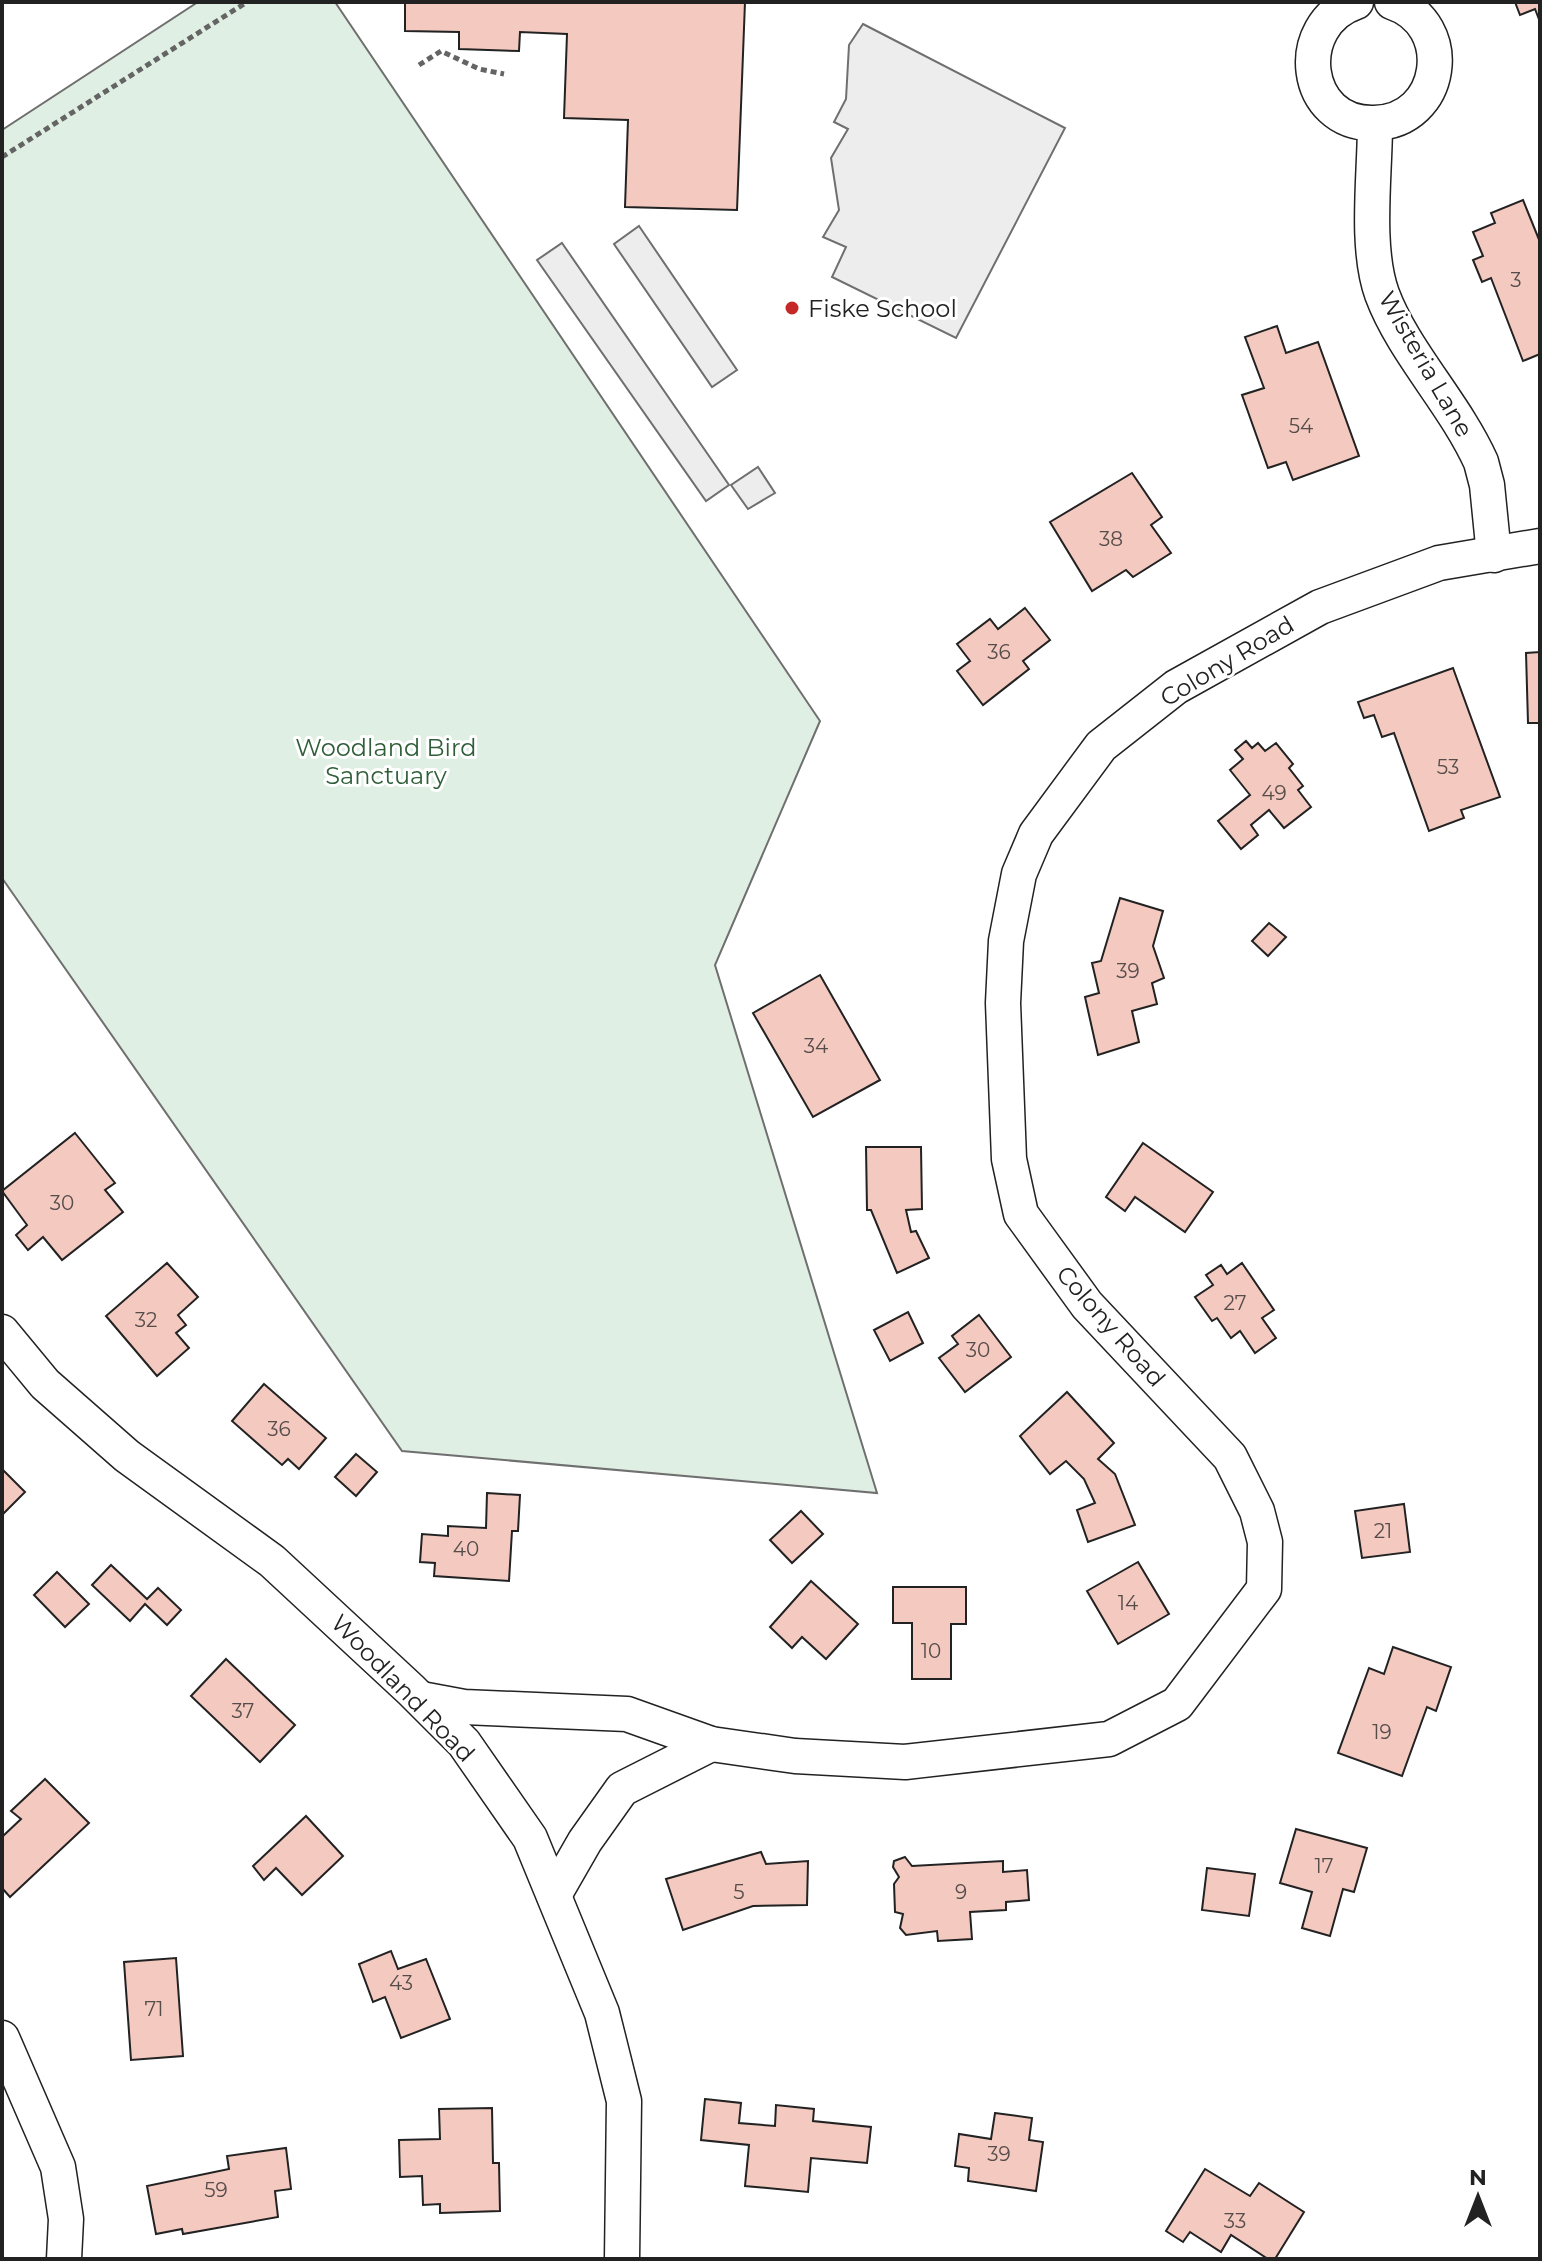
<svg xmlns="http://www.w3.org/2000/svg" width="1542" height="2261" font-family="Montserrat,sans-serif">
<rect width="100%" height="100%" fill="#fff"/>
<path fill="#e0efe3" stroke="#6f6f6f" stroke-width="2" d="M198,2H335L820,721L715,965L877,1493L402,1451L2,878V130Z"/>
<g fill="#ededed" stroke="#6f6f6f" stroke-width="2">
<path d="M863,24L1065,128L956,338L832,277L846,247L823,237L839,210L831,158L848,129L834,122L846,99L849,45Z"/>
<path d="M639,226L737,370L712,387L614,244Z"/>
<path d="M562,243L729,485L706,501L537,260Z"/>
<path d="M758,467L775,493L748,509L731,485Z"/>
</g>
<g fill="#f3c9c0" stroke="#222" stroke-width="2">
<path d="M405,2H745L737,210L625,207L628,120L564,118L567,34L520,32L519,51L459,49V32L405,31Z"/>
<path d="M1515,2H1540V22L1535,9L1520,15Z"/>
<path d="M1523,200L1540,242V354L1523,361L1491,278L1482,282L1473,260L1483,256L1473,232L1495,223L1491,213Z"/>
<path d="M1277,326L1286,353L1318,342L1359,456L1293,480L1286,462L1268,468L1242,395L1264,388L1245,337Z"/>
<path d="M1132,473L1162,517L1151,525L1171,553L1133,577L1126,570L1092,591L1050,522Z"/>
<path d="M1025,608L1050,640L1023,661L1029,669L983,705L957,671L970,661L957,644L990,619L998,629Z"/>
<path d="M1540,652V723H1528L1526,653Z"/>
<path d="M1453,668L1500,797L1461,810L1464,818L1429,831L1394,733L1382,737L1374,715L1364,718L1358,702Z"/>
<path d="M1246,741L1252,748L1258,743L1265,751L1276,743L1293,764L1289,768L1303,786L1298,790L1311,807L1284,828L1269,810L1251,825L1258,835L1241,849L1218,821L1250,795L1230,770L1243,759L1235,750Z"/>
<path d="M1120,898L1163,911L1153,946L1164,978L1152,983L1157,1004L1132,1011L1139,1042L1098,1055L1085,997L1099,993L1092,963L1101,961Z"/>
<path d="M1269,923L1286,937L1268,956L1252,941Z"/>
<path d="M820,975L880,1080L813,1117L753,1013Z"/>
<path d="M75,1133L115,1183L105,1190L123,1212L62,1260L43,1237L28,1250L16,1235L27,1225L2,1191Z"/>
<path d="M1143,1143L1213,1192L1185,1232L1135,1197L1125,1211L1106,1197Z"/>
<path d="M866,1147H921L922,1209L906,1210L911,1232L916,1231L929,1258L897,1273L871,1210H867Z"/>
<path d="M167,1263L198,1297L178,1315L186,1325L176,1333L189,1348L157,1376L106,1316Z"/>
<path d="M1242,1263L1274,1310L1262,1318L1276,1338L1255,1353L1240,1331L1231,1338L1217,1318L1212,1321L1195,1297L1213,1285L1206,1275L1221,1265L1227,1274Z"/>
<path d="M908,1312L923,1343L890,1361L874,1330Z"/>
<path d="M979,1315L1011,1357L965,1392L939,1358L958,1344L952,1336Z"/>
<path d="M264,1384L326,1438L299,1469L288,1459L282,1465L232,1421Z"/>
<path d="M1067,1392L1114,1443L1098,1459L1115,1474L1135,1525L1088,1542L1077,1510L1095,1503L1084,1479L1066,1461L1050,1474L1020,1436Z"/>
<path d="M356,1454L377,1472L356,1496L335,1477Z"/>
<path d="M2,1469L25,1492L2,1515Z"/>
<path d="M487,1493L520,1495L518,1531H512L509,1581L434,1576L435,1563L420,1562L422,1534L448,1536V1526L486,1528Z"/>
<path d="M1404,1504L1410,1552L1362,1558L1355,1511Z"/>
<path d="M801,1511L823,1534L792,1563L770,1540Z"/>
<path d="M1138,1562L1169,1614L1118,1644L1087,1591Z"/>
<path d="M111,1565L147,1599L158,1588L181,1610L167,1625L145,1604L130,1621L92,1585Z"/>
<path d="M57,1572L89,1604L65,1627L34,1595Z"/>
<path d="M811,1581L858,1624L826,1659L802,1637L792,1648L770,1627Z"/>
<path d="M893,1587H966V1624H951V1679H912V1623H893Z"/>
<path d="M1393,1647L1451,1667L1436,1711L1427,1707L1402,1776L1338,1753L1369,1668L1384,1674Z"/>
<path d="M226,1659L295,1725L260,1762L191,1696Z"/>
<path d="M45,1779L89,1823L10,1897L2,1888V1837L21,1819L11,1811Z"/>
<path d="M306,1816L343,1856L302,1895L276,1868L264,1880L253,1866Z"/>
<path d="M1296,1829L1367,1848L1354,1892L1343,1889L1330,1936L1302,1928L1312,1892L1280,1883Z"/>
<path d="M761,1852L766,1864L808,1861L807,1905L753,1906L683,1930L666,1879Z"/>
<path d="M905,1857L912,1866L1003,1861V1872L1027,1870L1029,1900L1006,1902V1910L970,1912L972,1939L938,1941L937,1931L906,1935L900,1928L903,1914L895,1912L894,1884L899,1877L893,1867L894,1861Z"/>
<path d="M1207,1868L1255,1874L1249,1916L1202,1910Z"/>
<path d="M391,1951L398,1969L426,1959L450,2019L401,2038L385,1997L373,2002L359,1964Z"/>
<path d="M176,1958L183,2056L131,2060L124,1962Z"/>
<path d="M705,2099L741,2103L739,2123L775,2126L776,2105L814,2109L813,2121L871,2127L867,2163L811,2158L808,2192L745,2186L749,2145L701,2140Z"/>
<path d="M492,2108L493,2163H499L500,2211L440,2213V2204L423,2205L422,2176L400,2177L399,2140L440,2139L439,2109Z"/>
<path d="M995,2113L1032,2118L1029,2140L1043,2142L1036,2191L968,2181L969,2168L955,2166L959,2134L991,2139Z"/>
<path d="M286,2148L291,2189L275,2191L278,2217L183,2234L182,2229L156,2234L147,2186L229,2169L227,2156Z"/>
<path d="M1205,2169L1250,2196L1259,2183L1304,2212L1275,2259H1268L1231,2235L1221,2252L1190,2232L1183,2242L1166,2231Z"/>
</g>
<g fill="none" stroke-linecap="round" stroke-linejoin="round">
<defs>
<g id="street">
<path d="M1356,2C1291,24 1302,125 1374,123C1444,122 1458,24 1392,2"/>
<path d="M1375,124C1375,174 1365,247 1382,294C1403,351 1455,404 1481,462L1487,485L1494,555"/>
<path d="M2,1332L45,1384L127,1456L272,1561L411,1690L464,1743L530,1838L602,2013L624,2101L622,2259"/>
<path d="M421,1699L464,1707L627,1714L711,1744L795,1756L905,1762L1109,1739L1177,1704L1264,1589L1265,1542L1257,1511L1230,1457L1087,1305L1021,1214L1009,1159L1003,1003L1006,941L1019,874L1036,834L1101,746L1176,687L1320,607L1439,563L1540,546"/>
<path d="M554,1895L585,1841L622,1789L711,1744"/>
<path d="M2,2038L58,2167L66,2219L64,2259"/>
</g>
</defs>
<use href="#street" stroke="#222" stroke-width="37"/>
<g stroke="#646464" stroke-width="5" stroke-dasharray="6 4" stroke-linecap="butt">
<path d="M419,65L441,51L479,69L504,74"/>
<path d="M2,157L247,2"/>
</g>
<use href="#street" stroke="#fff" stroke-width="34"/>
</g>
<circle fill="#c62828" stroke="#fff" stroke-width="3" cx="792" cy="308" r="8"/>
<g text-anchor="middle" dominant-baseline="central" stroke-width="6" stroke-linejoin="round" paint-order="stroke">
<g font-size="20" fill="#564c4a">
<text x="1516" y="280">3</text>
<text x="1301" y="426">54</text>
<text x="1111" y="539">38</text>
<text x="999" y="652">36</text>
<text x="1448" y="767">53</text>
<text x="1274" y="793">49</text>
<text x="1128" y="971">39</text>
<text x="816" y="1046">34</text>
<text x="62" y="1203">30</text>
<text x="1235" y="1303">27</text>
<text x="146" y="1320">32</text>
<text x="978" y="1350">30</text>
<text x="279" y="1429">36</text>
<text x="1383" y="1531">21</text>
<text x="466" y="1549">40</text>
<text x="1128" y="1603">14</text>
<text x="931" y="1651">10</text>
<text x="243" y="1711">37</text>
<text x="1382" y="1732">19</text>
<text x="1324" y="1866">17</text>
<text x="739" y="1892">5</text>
<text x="961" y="1892">9</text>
<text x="401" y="1983">43</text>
<text x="154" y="2009">71</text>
<text x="999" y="2154">39</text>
<text x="216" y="2190">59</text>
<text x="1235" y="2221">33</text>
</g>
<g font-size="24" fill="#222" stroke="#fff" text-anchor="start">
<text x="808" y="308">Fiske School</text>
</g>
<g font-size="24" fill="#222" stroke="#fff">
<text transform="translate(1426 364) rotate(60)">Wisteria Lane</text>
<text transform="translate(1227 661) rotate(-31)">Colony Road</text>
<text transform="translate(1111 1326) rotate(49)">Colony Road</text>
<text transform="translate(403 1688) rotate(46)">Woodland Road</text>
</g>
<g font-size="24" fill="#2f5e38" stroke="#fff">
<text x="386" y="747">Woodland Bird<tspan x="386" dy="28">Sanctuary</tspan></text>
</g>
</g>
<rect width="1542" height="2261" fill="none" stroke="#222222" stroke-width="8"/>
<g transform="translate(1478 2197)" stroke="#ffffff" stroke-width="6" paint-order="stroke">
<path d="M0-6L14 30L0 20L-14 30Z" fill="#222222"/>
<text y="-12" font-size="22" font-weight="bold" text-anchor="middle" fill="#222222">N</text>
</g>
</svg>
